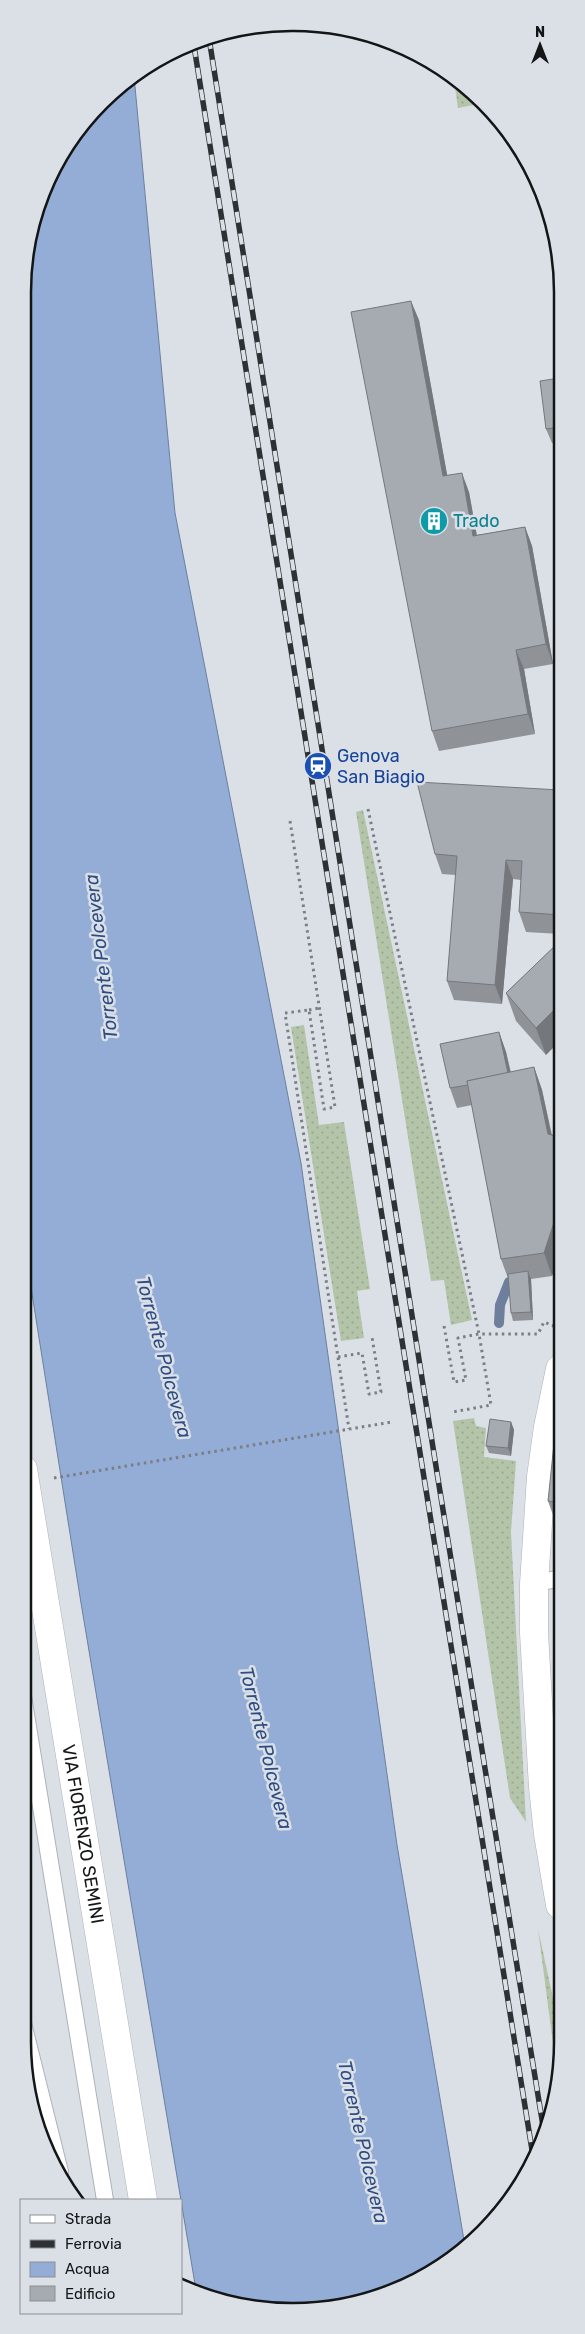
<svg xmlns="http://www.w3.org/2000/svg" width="585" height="2334" font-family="Rubik,sans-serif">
<defs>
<pattern id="grass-dots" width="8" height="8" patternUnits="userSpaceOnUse" patternTransform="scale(1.25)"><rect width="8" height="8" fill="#b3c4a8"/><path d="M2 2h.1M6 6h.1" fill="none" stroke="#99a890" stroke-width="1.8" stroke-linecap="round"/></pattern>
</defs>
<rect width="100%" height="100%" fill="#dbe0e7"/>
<g fill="url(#grass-dots)">
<path d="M454,80L484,102V103L458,108Z"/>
<path d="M363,810L472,1320L451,1325L444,1280L431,1281L356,812Z"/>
<path d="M304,1025L319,1125L344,1122L370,1289L357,1291L364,1338L341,1341L291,1027Z"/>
<path d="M474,1418L476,1426L486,1428L484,1457L516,1461L511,1532L526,1822L510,1798L453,1421Z"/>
<path d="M538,1929L560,2030L558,2082Z"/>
</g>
<path fill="#93add6" stroke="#6d7f9d" d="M134,76L175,513L301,1163L397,1845L465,2246L457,2256L379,2297L275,2311L196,2290L81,1603L24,1243L25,257L59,157L128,78Z"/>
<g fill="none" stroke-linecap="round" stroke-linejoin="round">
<path stroke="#6d7f9d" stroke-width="10" d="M499,1323L500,1305L509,1282"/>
<defs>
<g id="service">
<path d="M534,1584L560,1578"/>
<path d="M23,1696L105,2200"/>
<path d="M23,2023L60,2172"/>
</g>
<path id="secondary" d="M560,1905L548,1834L543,1787L534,1633V1584L541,1477L548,1427L560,1369"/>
<g id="primary">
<path id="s1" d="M23,1469L143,2200"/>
</g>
</defs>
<use href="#service" stroke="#aeb2b9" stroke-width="18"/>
<use href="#secondary" stroke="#aeb2b9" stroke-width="29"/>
<use href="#primary" stroke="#aeb2b9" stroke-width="29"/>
<g stroke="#7b7e83" stroke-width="3" stroke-dasharray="2.5 4" stroke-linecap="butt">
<path d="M368,809L479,1334L491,1405L453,1412"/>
<path d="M290,821L335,1107L324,1109L309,1010L285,1013L349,1429"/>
<path d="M309,1010L319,1008"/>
<path d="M444,1326L454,1382L466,1380L458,1338L479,1334H538L544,1322L553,1326L560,1304"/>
<path d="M338,1357L362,1353L369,1394L381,1392L372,1337"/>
<path d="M54,1478L392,1422"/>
</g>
<use href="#service" stroke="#fff" stroke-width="16"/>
<use href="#secondary" stroke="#fff" stroke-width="28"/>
<use href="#primary" stroke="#fff" stroke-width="28"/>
<defs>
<g id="rail">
<path d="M209,38L438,1479L543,2126"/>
<path d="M194,46L533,2156"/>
</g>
</defs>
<use href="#rail" stroke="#2e3134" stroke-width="5.5"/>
<use href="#rail" stroke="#dbe0e7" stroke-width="4" stroke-dasharray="11" stroke-linecap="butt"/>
</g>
<g fill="#8f9398">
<path d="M419,320L447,475L469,492L477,535L525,527L532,546L553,664L524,669L535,734L439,751L432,731Z"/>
<path d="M560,378V442L552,443L546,429Z"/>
<path d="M560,790V934L526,932L519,912L521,880L513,879L502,1004L454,1000L447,981L456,875L442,874L435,854Z"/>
<path d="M560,941L546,1055L516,1021L506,993Z"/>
<path d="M499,1032L506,1052L511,1072L534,1067L542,1090L552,1135L560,1137V1252L552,1276L531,1279L533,1320L513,1321L511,1313L509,1281L501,1259L472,1105L457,1108L450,1088Z"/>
<path d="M560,1415V1529H558L548,1501Z"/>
<path d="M511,1422L514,1430L511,1456L489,1453L486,1446Z"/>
</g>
<g fill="#74787c">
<path d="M411,301L419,320L451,496L443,476Z"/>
<path d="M462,473L469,492L480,556L473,536Z"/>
<path d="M525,527L532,546L553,664L546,644Z"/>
<path d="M516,650L524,669L535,734L528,714Z"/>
<path d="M506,860L513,879L502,1004L495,985Z"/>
<path d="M560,1004V1041L546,1055L536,1028Z"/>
<path d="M499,1032L506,1052L515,1096L508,1076Z"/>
<path d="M534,1067L542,1090L556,1157L548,1134Z"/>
<path d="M560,1204V1252L552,1276L544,1253Z"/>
<path d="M528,1271L531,1279L533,1320L531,1312Z"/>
<path d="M511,1422L514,1430L511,1456L508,1448Z"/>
</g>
<g fill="#a6abb1" stroke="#74787c">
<path d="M411,301L443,476L462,473L473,536L525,527L546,644L516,650L528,714L432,731L351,312Z"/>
<path d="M560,378V427L546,429L540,381Z"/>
<path d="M560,444V506L554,445Z"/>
<path d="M417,782L560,790V915L519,912L522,861L506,860L495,985L447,981L457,856L435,854Z"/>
<path d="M560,941V1004L536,1028L506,993Z"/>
<path d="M499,1032L508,1073L467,1081L468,1085L450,1088L440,1044Z"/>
<path d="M534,1067L548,1134L560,1137V1204L544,1253L501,1259L467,1081Z"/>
<path d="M528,1271L531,1312L511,1313L508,1274Z"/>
<path d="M557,1415H560V1503L548,1501Z"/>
<path d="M490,1419L511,1422L508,1448L486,1446Z"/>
<path d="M560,1776V1825L556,1781Z"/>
</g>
<defs>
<symbol id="building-disc" viewBox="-11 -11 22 22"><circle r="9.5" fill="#0f9aa8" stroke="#dbe0e7"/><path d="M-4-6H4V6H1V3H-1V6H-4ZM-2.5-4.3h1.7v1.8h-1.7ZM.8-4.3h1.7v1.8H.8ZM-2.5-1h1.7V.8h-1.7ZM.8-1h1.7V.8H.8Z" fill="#fff"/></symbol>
<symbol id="station-disc" viewBox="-11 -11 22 22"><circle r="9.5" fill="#1a4fb4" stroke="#dbe0e7"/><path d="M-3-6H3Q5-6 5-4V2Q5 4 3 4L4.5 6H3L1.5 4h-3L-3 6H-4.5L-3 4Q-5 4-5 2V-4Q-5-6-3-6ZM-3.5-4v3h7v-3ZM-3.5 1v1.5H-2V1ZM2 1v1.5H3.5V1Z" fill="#fff"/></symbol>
</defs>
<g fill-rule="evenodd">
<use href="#building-disc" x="418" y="505" width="32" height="32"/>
<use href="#station-disc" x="302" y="750" width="32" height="32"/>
</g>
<g text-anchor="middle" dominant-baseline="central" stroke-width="5" stroke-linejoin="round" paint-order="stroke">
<g font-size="18" fill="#0d838f" stroke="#dbe0e7" text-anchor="start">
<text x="453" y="521">Trado</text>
</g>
<g font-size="18" fill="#164399" stroke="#dbe0e7" text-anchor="start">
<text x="337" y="756">Genova<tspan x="337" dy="21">San Biagio</tspan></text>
</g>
<g font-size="18" fill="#131517" stroke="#dbe0e7">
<text stroke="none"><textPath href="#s1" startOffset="370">VIA FIORENZO SEMINI</textPath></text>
</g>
<g font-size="19" font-style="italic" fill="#2e4d83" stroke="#dbe0e7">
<text transform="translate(101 957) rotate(-97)">Torrente Polcevera</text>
<text transform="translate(164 1357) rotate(75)">Torrente Polcevera</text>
<text transform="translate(266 1748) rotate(76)">Torrente Polcevera</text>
<text transform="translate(363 2142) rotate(77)">Torrente Polcevera</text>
</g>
</g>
<path d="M0 0H585V2334H0ZM292 31H293A261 261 0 0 1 554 292V2042A261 261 0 0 1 293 2303H292A261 261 0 0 1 31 2042V292A261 261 0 0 1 292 31Z" fill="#dbe0e7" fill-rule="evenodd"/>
<path fill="none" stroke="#131517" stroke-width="2.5" d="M292 31H293A261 261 0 0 1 554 292V2042A261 261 0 0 1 293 2303H292A261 261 0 0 1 31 2042V292A261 261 0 0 1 292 31Z"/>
<rect x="20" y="2199" width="162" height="115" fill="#dbe0e7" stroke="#8b8f94"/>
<rect x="30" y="2215" width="25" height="8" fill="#ffffff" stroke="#8b8f94"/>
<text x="65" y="2224" font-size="15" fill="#131517">Strada</text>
<rect x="30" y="2240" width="25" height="8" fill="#2e3134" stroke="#8b8f94"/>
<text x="65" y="2249" font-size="15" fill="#131517">Ferrovia</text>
<rect x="30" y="2262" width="25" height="15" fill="#93add6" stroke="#8b8f94"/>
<text x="65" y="2274" font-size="15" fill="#131517">Acqua</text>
<rect x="30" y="2286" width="25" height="15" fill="#a6abb1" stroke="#8b8f94"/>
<text x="65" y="2299" font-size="15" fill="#131517">Edificio</text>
<g transform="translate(540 45)" stroke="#dbe0e7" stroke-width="4" paint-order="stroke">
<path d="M0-4L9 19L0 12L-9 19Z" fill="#131517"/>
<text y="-8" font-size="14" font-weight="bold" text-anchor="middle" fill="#131517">N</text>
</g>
</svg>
